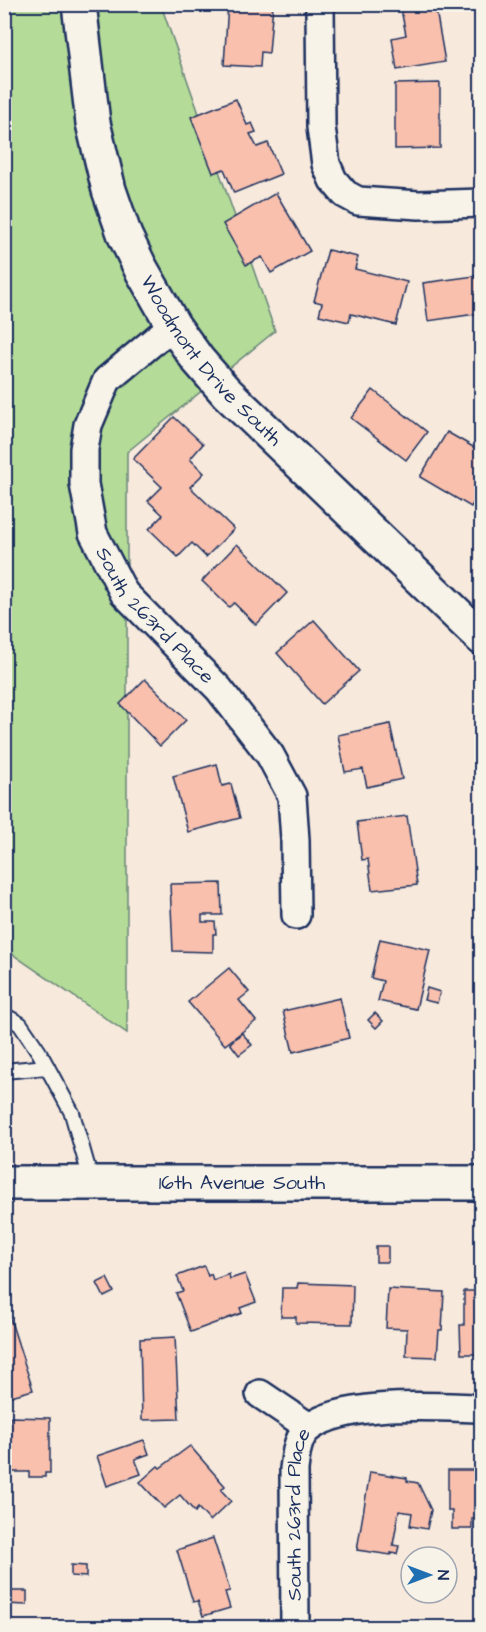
<svg xmlns="http://www.w3.org/2000/svg" width="486" height="1632" font-family="'Architects Daughter',sans-serif">
<rect width="100%" height="100%" fill="#f7e9dc"/>
<filter id="ink" filterUnits="userSpaceOnUse"><feTurbulence type="fractalNoise" baseFrequency=".0167" numOctaves="2"/><feDisplacementMap in="SourceGraphic" scale="12" xChannelSelector="R" yChannelSelector="G"/><feConvolveMatrix kernelMatrix="1 2 1 2 8 2 1 2 1" color-interpolation-filters="sRGB"/></filter>
<g filter="url(#ink)">
<path fill="#b4db97" stroke="#68857a" stroke-width="1.5" d="M5,5H161L275,331L127,452V1033L5,949Z"/>
<g fill="#f8c0ad" stroke="#1b2f5e" stroke-width="1.5">
<path d="M228,4H273L269,53L261,52L260,67L224,65Z"/>
<path d="M400,4H435L445,62L397,70L392,38L406,35Z"/>
<path d="M440,83V148L395,149V84Z"/>
<path d="M236,99L247,125L252,123L256,132L250,134L257,147L268,143L281,174L234,193L224,169L213,173L191,117Z"/>
<path d="M276,193L310,251L271,273L262,257L246,265L223,224Z"/>
<path d="M328,250L358,257L355,269L407,282L396,325L351,314L349,322L319,315L322,303L314,301Z"/>
<path d="M482,275V313L428,321L423,283Z"/>
<path d="M373,390L427,432L406,460L351,418Z"/>
<path d="M174,417L203,444L190,459L204,473L190,487L234,529L206,557L192,543L178,557L149,529L163,515L148,501L162,487L133,459Z"/>
<path d="M447,432L482,452V501L476,498L471,507L420,477Z"/>
<path d="M237,544L287,593L256,625L234,603L229,607L202,581Z"/>
<path d="M314,620L359,671L322,704L277,653Z"/>
<path d="M145,679L186,720L160,746L120,704Z"/>
<path d="M390,724L402,779L367,787L363,769L345,772L338,735Z"/>
<path d="M217,764L222,786L231,784L240,818L188,832L173,776Z"/>
<path d="M407,816L417,885L372,890L368,859L362,860L357,822Z"/>
<path d="M221,883L222,915H202V922H215L216,934H213V952L173,951L170,884Z"/>
<path d="M380,939L430,950L416,1009L378,1001L383,981L371,978Z"/>
<path d="M229,968L249,992L239,1000L256,1021L225,1045L188,1002Z"/>
<path d="M427,988L440,992L437,1003L424,1000Z"/>
<path d="M340,998L349,1038L293,1052L283,1011Z"/>
<path d="M375,1013L383,1021L376,1028L368,1020Z"/>
<path d="M242,1033L252,1045L239,1055L230,1043Z"/>
<rect x="376" y="1246" width="12" height="16"/>
<path d="M204,1266L208,1276L211,1274L213,1280L229,1274L230,1279L245,1274L256,1302L240,1308L242,1313L191,1332L176,1293L183,1291L177,1276Z"/>
<path d="M107,1278L114,1292L104,1297L97,1283Z"/>
<path d="M298,1283L353,1285L352,1324L296,1323V1317H281L282,1288H297Z"/>
<path d="M388,1289L444,1292L442,1330H439L437,1357L406,1356L407,1329L386,1328Z"/>
<path d="M464,1291H482V1354H461L460,1325H464Z"/>
<path d="M8,1312L33,1390L4,1398V1314Z"/>
<path d="M175,1337L179,1419L142,1420L140,1339Z"/>
<path d="M10,1417L50,1418V1473H45V1477H29V1472H10Z"/>
<path d="M144,1440L149,1454L135,1459L141,1474L107,1486L97,1456Z"/>
<path d="M190,1446L225,1486L221,1490L231,1501L210,1521L198,1508L195,1512L180,1495L164,1508L140,1482L158,1466L160,1468Z"/>
<path d="M448,1470H482L481,1519H472V1529H452V1511H448Z"/>
<path d="M370,1472L407,1478V1481L418,1483L431,1510L427,1529L410,1526L412,1513L399,1511L393,1545L399,1546L397,1554L391,1553V1555L357,1550Z"/>
<path d="M213,1538L230,1591L225,1592L230,1608L203,1616L198,1601L193,1602L177,1550Z"/>
<path d="M71,1565L86,1566V1577L71,1576Z"/>
<path d="M4,1591H27V1605L4,1604Z"/>
</g>
<g fill="none" stroke-linecap="round" stroke-linejoin="round">
<defs>
<g id="service">
<path d="M4,1015L20,1024L39,1052L72,1113L92,1183"/>
<path d="M4,1071L47,1067"/>
</g>
<g id="minor">
<path d="M320,4L321,127L326,164L333,180L345,194L358,201L419,205L482,203"/>
<path id="s1" d="M173,325L107,380L88,425L84,449V484L93,533L124,593L219,689L270,755L292,796L295,840L296,915"/>
<path d="M260,1394L309,1427"/>
<path id="s2" d="M295,1628L294,1469C296,1455 297,1436 310,1427C347,1400 436,1407 482,1408"/>
</g>
<g id="secondary">
<path id="s3" d="M79,4L93,123L109,190L125,236L140,267L173,325L198,360L226,392L482,638"/>
<path id="s4" d="M4,1183H482"/>
</g>
</defs>
<use href="#service" stroke="#1b2f5e" stroke-width="18"/>
<use href="#minor" stroke="#1b2f5e" stroke-width="32"/>
<use href="#secondary" stroke="#1b2f5e" stroke-width="38"/>
<use href="#service" stroke="#f7f3e8" stroke-width="14"/>
<use href="#minor" stroke="#f7f3e8" stroke-width="27"/>
<use href="#secondary" stroke="#f7f3e8" stroke-width="33"/>
</g>
</g>
<g text-anchor="middle" dominant-baseline="central" stroke-width="4.5" stroke-linejoin="round" paint-order="stroke">
<g font-size="20" fill="#1b2f5e" stroke="#f7f3e8">
<text stroke="none"><textPath href="#s3" startOffset="390">Woodmont Drive South</textPath></text>
<text stroke="none"><textPath href="#s1" startOffset="348">South 263rd Place</textPath></text>
<text stroke="none"><textPath href="#s4" startOffset="238">16th Avenue South</textPath></text>
<text stroke="none"><textPath href="#s2" startOffset="114">South 263rd Place</textPath></text>
</g>
</g>
<rect width="486" height="1632" fill="none" stroke="#f7f3e8" stroke-width="24"/>
<rect x="12" y="12" width="462" height="1608" fill="none" stroke="#1b2f5e" stroke-width="2" filter="url(#ink)"/>
<g transform="translate(429 1575) rotate(90)"><circle r="28" fill="#f7f3e8" stroke="#9fa5b1" stroke-width="1.5"/>
<path d="M0-4.5L10 22L0 15L-10 22Z" fill="#1f6fb2"/>
<text y="-9" font-size="16" font-weight="bold" text-anchor="middle" fill="#1b2f5e">N</text>
</g>
</svg>
